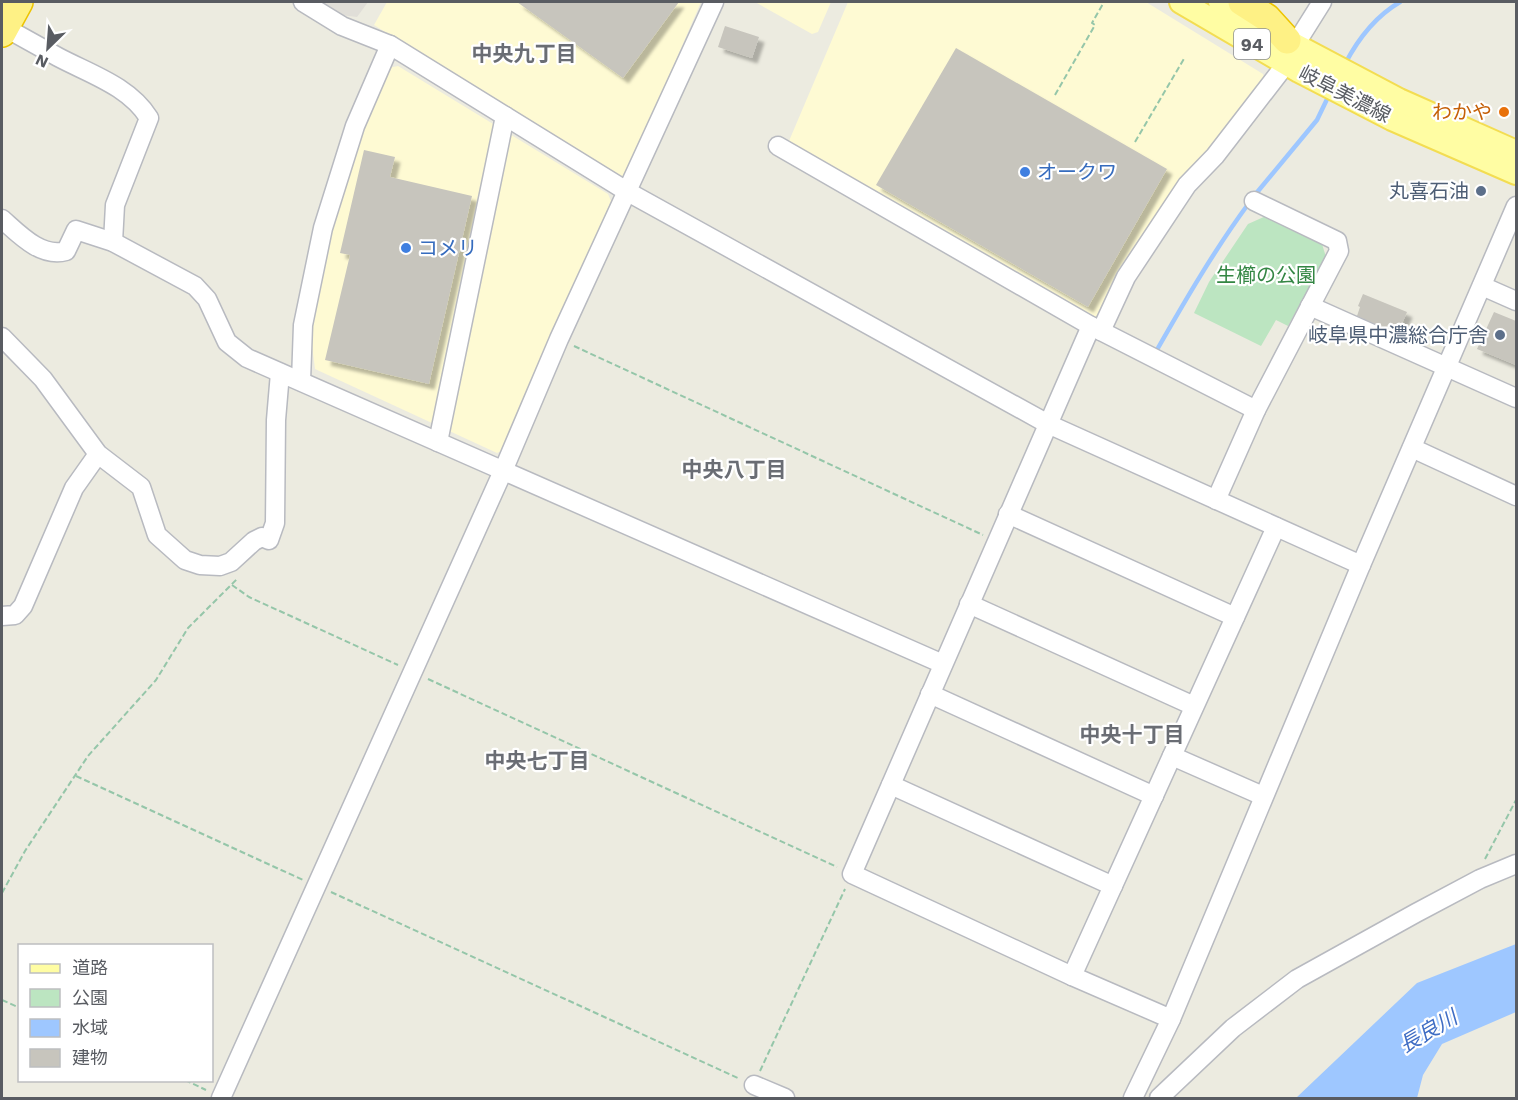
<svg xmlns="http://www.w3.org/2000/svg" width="1518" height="1100" font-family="'Work Sans','Noto Sans JP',sans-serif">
<defs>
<filter id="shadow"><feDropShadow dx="5.5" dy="5.5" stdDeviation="1.5" flood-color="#0004"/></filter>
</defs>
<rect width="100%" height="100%" fill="#ecebe0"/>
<g fill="#fefad3">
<path d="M387,2H701L623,182L374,25Z"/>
<path d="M755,2H831L818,32L812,34Z"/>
<path d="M848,2H1146L1263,74L1265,81L1099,318H1090L792,146L789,141Z"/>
<path d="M398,66L608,194L611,201L534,380L501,451L497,453L315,369L311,338L326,245L363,121L388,68Z"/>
</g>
<path fill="#e0ded8" d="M318,2H368L357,17L341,15Z"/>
<path fill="#bce5c1" d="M1266,216L1322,244L1326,257L1288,326L1276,320L1261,346L1194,313L1209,282L1248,224Z"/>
<path fill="#9ec7ff" d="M1516,944V1012L1442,1044L1423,1075L1417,1098H1296L1417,983Z"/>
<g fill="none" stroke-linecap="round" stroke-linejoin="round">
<g stroke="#9ec7ff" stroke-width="4.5">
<path d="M1345,64C1358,39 1376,16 1400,2"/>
<path d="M1254,196L1317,120L1330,93"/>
<path d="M1158,348C1186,299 1215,249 1249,203"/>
</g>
</g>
<g fill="#c7c5bd" filter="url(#shadow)">
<path d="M517,2H679L623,78Z"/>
<path d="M725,26L759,37L752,58L718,47Z"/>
<path d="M956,48L1167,169L1088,307L876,185Z"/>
<path d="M364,150L395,157L390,177L472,196L429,384L325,360L350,255L340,253Z"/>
<path d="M1363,294L1407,312L1398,333L1357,316L1360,307L1358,306Z"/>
<path d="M1494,312L1516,321V365L1477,349Z"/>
</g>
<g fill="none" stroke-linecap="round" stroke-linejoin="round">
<defs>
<g id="minor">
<path d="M303,2L342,26L390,45"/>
<path d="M4,27C22,37 40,47 58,57C90,74 129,86 149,118L115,205L113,242"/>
<path d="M1295,45L1322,2"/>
<path d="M778,146L1091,326L1256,410"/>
<path d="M2,219C19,234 41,258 66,251L76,230L113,242L195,286L207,299L227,342L247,358L943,664"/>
<path d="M1482,286L1516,301"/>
<path d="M1310,306L1516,398"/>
<path d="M1091,326L852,874L1072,976L1171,1019"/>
<path d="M1101,331L1126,277L1187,185L1215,156L1286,64"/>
<path d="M2,337L43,379L98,454L141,487L157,535L185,560L200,565L220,566L231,562L254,541L262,537L269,540L275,523L276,420L280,373"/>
<path d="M301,381L303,325L323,228L355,126L390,45L628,192L1048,424L1361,565"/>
<path d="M438,442L505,116"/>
<path d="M1412,448L1516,496"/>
<path d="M1216,500L1256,410L1339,251L1337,241L1254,201"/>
<path d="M1008,514L1235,617"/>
<path d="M969,604L1194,706"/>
<path d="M2,616L15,615L23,606L74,488L98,454"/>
<path d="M930,694L1154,796"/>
<path d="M1172,756L1263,796"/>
<path d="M891,785L1113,886"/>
<path d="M1072,976L1276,527"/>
<path d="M754,1085L785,1098"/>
<path d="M221,1098L503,471L559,339L714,2"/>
<path d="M1133,1098L1171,1019L1361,565L1516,206"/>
<path d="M1159,1098L1233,1028L1297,979L1416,913L1480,879L1516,864"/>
</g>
<g id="major">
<path d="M1181,2L1299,71L1392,119L1516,173"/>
<path d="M1220,2L1295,45L1399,100L1516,152"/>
</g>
<g id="highway">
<path d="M1242,2L1267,18L1287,40"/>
<path d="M2,33L19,2"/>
</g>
</defs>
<use href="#minor" stroke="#b8bac0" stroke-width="21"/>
<use href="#major" stroke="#f3dd52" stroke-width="26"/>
<use href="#highway" stroke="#edc400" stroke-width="30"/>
<g stroke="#95c6a9" stroke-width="2" stroke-dasharray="6 3" stroke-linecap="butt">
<path d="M1055,95L1095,25L1092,23L1104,2"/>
<path d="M1135,142L1185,57"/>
<path d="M574,346L983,535"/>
<path d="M232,585L249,597L398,665"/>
<path d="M428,679L837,867"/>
<path d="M76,776L303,880"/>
<path d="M1485,859L1516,800"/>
<path d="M331,892L740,1079"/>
<path d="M2,893L25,851L88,756L156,680L188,628L238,578"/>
<path d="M2,1000L20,1008"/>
<path d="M760,1071L845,889"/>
<path d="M185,1080L206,1090"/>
</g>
<use href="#minor" stroke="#fff" stroke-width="18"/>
<use href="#major" stroke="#fffda3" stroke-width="22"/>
<use href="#highway" stroke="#fef185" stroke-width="27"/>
</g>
<circle fill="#e8710a" stroke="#fff" stroke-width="2" cx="1504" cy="112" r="6"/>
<g fill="#3f7fe0" stroke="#fff" stroke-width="2">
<circle cx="1025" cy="172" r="6"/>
<circle cx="406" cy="248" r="6"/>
</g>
<g fill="#5c6f8a" stroke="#fff" stroke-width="2">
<circle cx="1481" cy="191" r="6"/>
<circle cx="1500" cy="335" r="6"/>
</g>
<g text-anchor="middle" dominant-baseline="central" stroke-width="4.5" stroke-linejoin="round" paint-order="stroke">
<rect fill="#fff" stroke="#8b8d91" stroke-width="1.5" x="1234" y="29" width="36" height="30" rx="4.5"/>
<g font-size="18" font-weight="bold" fill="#595c62">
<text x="1252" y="44">94</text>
</g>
<g font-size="20" fill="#595c62" stroke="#fff">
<text transform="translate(1345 94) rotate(27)">岐阜美濃線</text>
</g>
<g font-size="20" fill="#c56008" stroke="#fff" text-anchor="end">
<text x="1492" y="112">わかや</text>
</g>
<g font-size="20" fill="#366cbe" stroke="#fff" text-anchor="start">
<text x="1037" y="172">オークワ</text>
<text x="418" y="248">コメリ</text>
</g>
<g font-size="20" fill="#4e5e75" stroke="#fff" text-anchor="end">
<text x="1469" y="191">丸喜石油</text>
<text x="1488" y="335">岐阜県中濃総合庁舎</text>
</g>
<g font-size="20" fill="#338643" stroke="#fff">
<text x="1266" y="275">生櫛の公園</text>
</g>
<g font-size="21" font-weight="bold" fill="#6a6d74" stroke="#fff">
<text x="524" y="53">中央九丁目</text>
<text x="734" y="469">中央八丁目</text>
<text x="1132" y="734">中央十丁目</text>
<text x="537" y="760">中央七丁目</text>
</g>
<g font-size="21" font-style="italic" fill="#3f6dc4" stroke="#fff">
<text transform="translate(1428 1031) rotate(-30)">長良川</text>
</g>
</g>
<rect width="1518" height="1100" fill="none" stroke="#595c62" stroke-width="6"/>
<rect x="18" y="944" width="195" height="138" fill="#ffffff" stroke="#bdbec0" stroke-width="1.5"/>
<rect x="30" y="964" width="30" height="9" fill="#fffda3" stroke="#bdbec0" stroke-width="1.5"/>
<text x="72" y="974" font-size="18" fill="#595c62">道路</text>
<rect x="30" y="989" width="30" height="18" fill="#bce5c1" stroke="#bdbec0" stroke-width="1.5"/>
<text x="72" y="1004" font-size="18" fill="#595c62">公園</text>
<rect x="30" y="1019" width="30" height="18" fill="#9ec7ff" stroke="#bdbec0" stroke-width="1.5"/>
<text x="72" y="1034" font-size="18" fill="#595c62">水域</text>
<rect x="30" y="1049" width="30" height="18" fill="#c7c5bd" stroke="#bdbec0" stroke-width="1.5"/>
<text x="72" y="1064" font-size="18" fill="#595c62">建物</text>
<g transform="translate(48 48) rotate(205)" stroke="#ffffff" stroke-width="4.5" paint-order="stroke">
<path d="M0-4.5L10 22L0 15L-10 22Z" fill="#595c62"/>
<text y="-9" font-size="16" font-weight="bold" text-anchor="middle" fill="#595c62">N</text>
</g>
</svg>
